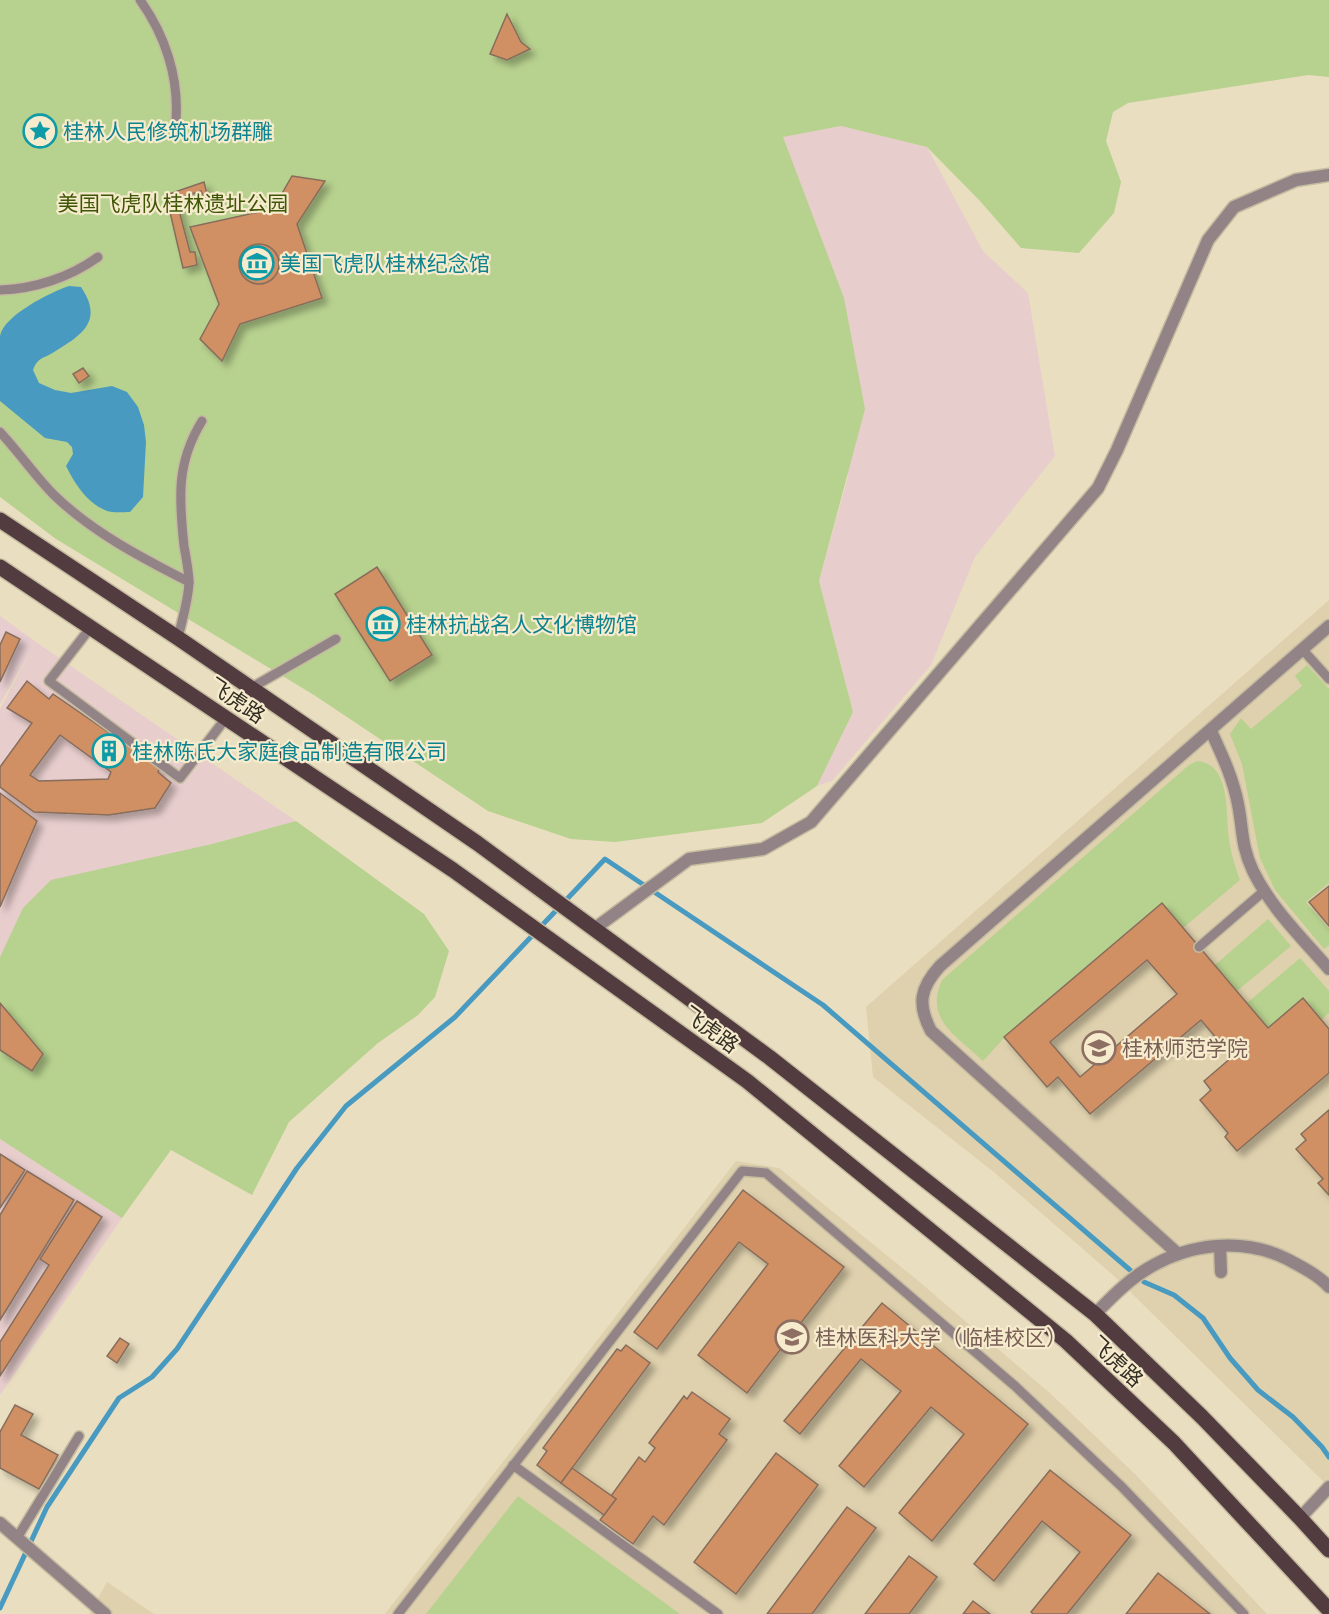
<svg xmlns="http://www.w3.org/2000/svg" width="1329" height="1614" font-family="Quicksand,'Noto Sans SC',sans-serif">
<defs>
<filter id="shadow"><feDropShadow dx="5.5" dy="5.5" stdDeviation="3" flood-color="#0004"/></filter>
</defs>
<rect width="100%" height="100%" fill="#e9dec0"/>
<path fill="#e7cdd0" d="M0,616L36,642L0,704Z"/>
<g fill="#e8cdcd">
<path d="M841,126L927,147L983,251L1028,293L1055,456L975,557L931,665L832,781L817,786L853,712L819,581L848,477L799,183L782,137Z"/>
<path d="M36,642L296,821L212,844L0,957V709Z"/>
<path d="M0,1139L122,1218L0,1395Z"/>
</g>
<g fill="#dfd1ad">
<path d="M1329,600V1487L1113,1275L995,1173L873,1077L866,1007Z"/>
<path d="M736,1161L779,1168L916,1279L1052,1395L1136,1475L1267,1614H385Z"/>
<path d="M107,1582L154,1614H89Z"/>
</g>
<g fill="#b7d18e">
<path d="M0,0H1329V77L1308,75L1128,103L1113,112L1106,141L1121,182L1114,213L1079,253L1021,248L980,201L927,147L841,126L783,137L844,298L865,409L819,581L853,712L817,786L762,823L615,842L571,839L488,811L314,695L56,539L0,497Z"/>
<path d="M1307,665L1329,689V883L1306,902L1329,929V945L1324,949L1275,890L1260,858L1242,764L1230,734L1241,718L1251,729L1302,686L1295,676Z"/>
<path d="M1197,761C1232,764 1225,814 1229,839C1231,854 1235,866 1240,880L1183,928L1162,903L1005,1037L983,1061C957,1036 924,1020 942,980L1189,765Z"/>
<path d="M296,821L424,914L449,951L435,997L418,1015L378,1043L289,1122L252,1195L171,1150L122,1218L0,1139V957L23,908L51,880L212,844Z"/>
<path d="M1268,919L1291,946L1237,991L1215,965Z"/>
<path d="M1300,958L1329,991V1013L1321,1020L1302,999L1268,1028L1247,1003Z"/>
<path d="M518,1496L680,1614H426Z"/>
</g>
<path fill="#499ac1" d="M69,286L81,287C104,321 82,335 54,352C43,359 38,357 33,370L39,383L55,390L71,393L112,386L127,392L138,407L144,425L146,442L143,497L130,512C123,512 113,513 107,511C87,503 75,484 66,466L73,454L72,447L67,442L45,438L0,401C0,384 0,351 0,336C4,315 51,292 69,286Z"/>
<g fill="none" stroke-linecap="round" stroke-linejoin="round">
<g stroke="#499ac1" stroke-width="5">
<path d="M1144,1282L1174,1295L1203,1318L1230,1358L1258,1390L1293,1417L1322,1447L1329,1457"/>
<path d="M0,1608L47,1507L119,1398L152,1377L177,1349L297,1168L346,1106L455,1017L605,859L823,1005L1130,1270"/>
</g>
</g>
<g fill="#d09064" stroke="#866d5c" stroke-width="1.5" fill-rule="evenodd" filter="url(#shadow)">
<path d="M507,14L521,42L530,49L507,60L490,54Z"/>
<path d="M292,176L325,181L297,224L322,298L240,324L222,361L200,339L219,304L190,227L273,209Z"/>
<path d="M204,182L207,194L203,196L201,191L176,199L190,252H195L197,265L183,268L166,195Z"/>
<circle cx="259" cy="264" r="20"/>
<path d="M83,368L89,376L79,383L73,374Z"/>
<path d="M377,567L432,655L390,681L335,594Z"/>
<path d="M6,632L20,639L0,682V645Z"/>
<path d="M27,681L49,699L53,694L160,768L158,772L171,783L155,808L109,815L34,812L0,787V767L32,723L7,708ZM60,735L111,772L108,779L39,781L30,775Z"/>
<path d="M0,793L37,821L0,907Z"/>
<path d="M1329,886V926L1309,902Z"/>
<path d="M1162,903L1268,1028L1303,998L1329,1029V1073L1237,1151L1225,1137L1228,1133L1200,1100L1211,1090L1204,1081L1232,1057L1201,1020L1090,1114L1058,1077L1047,1087L1004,1037ZM1147,960L1177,994L1080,1077L1050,1042Z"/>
<path d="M0,1003L43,1054L32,1071L0,1050Z"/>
<path d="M1329,1110V1195L1318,1183L1323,1179L1296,1149L1306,1140L1301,1134Z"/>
<path d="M0,1154L25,1170L0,1208Z"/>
<path d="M27,1171L74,1200L0,1320V1215Z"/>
<path d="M743,1190L844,1267L747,1393L698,1355L768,1264L739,1242L657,1349L634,1332Z"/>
<path d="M77,1201L102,1217L0,1376V1342L49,1265L40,1259Z"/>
<path d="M882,1303L1028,1424L932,1541L899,1513L964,1434L931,1407L864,1487L839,1466L901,1391L861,1359L800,1434L784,1421Z"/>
<path d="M120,1338L129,1344L117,1363L107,1356Z"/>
<path d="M626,1345L650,1363L561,1483L537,1465L547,1451L543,1448L617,1349L621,1351Z"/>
<path d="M692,1392L730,1419L719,1434L727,1440L664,1525L653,1516L633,1544L600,1520L616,1499L611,1496L639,1457L645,1462L655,1448L649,1443L684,1396L687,1399Z"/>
<path d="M15,1405L33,1414L21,1435L58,1455L39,1489L0,1468V1432Z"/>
<path d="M776,1453L818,1485L736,1594L694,1562Z"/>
<path d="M572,1468L616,1499L604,1515L561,1483Z"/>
<path d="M1050,1470L1131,1535L1067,1614H1033L1031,1612L1080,1552L1042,1521L994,1581L974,1564Z"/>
<path d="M847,1507L876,1528L812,1614H767Z"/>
<path d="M909,1556L937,1577L909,1614H865Z"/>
<path d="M1158,1573L1210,1614H1126Z"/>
<path d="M973,1601L990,1614H963Z"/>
</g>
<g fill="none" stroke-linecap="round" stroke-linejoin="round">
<defs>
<g id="service">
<path d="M140,0C165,35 179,77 176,120"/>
<path d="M0,290C35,289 70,277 98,257"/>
<path d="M0,432C19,452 35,476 54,495C92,532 142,558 189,582"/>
<path d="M91,627L49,681L180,778L226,718"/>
<path d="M178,638C182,620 188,602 189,583C189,571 186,558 184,546C179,499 176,463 202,421"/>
<path d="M1302,649L1329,679"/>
<path d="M251,688L336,639"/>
<path d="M1199,947L1264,891"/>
<path d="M513,1465L718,1614"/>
<path d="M17,1538L79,1436"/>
<path d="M398,1614L742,1171L766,1173L1015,1386L1122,1487L1244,1614"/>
</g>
<path id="pedestrian" d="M1220,1246L1221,1272"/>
<g id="minor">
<path d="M1211,731C1222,755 1233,778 1238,804C1243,829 1241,846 1253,871C1271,908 1302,938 1329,969"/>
<path d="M594,929L689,859L763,849L811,822L1098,488L1117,450L1208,240L1234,207L1296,180L1329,175"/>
<path d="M1177,1253L931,1031C917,1004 920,988 940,966L1329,626"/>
<path d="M1095,1314C1111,1298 1127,1281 1147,1269C1189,1243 1243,1237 1287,1259C1302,1267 1318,1275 1329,1287"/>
<path d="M1300,1518L1329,1487"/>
<path d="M0,1523L105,1614"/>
</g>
<g id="primary">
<path d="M0,520L178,638L477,843L769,1057L1095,1314L1202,1417L1300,1518L1329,1550"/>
<path d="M0,567L453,870L747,1081L1066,1341L1174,1443L1329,1610"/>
</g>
</defs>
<use href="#service" stroke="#c4bba0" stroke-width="12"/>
<use href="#pedestrian" stroke="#c4bba0" stroke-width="15"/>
<use href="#minor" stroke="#c4bba0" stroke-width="15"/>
<use href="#primary" stroke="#c4bba0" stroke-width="18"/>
<use href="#service" stroke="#928486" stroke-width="9"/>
<use href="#pedestrian" stroke="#928486" stroke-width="12"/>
<use href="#minor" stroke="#928486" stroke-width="12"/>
<use href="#primary" stroke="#533c40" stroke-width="15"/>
</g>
<defs>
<symbol id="sight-ring" viewBox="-11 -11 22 22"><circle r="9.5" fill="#f6ebcd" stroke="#0f9aa8" stroke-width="1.5"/><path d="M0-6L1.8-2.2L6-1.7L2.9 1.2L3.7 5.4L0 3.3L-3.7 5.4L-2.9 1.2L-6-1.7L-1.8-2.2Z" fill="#0f9aa8"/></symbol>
<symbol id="museum-ring" viewBox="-11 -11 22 22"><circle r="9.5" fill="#f6ebcd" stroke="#0f9aa8" stroke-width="1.5"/><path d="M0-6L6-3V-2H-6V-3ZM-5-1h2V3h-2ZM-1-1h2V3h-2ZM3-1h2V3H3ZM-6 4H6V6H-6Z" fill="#0f9aa8"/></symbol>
<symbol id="building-ring" viewBox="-11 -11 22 22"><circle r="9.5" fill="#f6ebcd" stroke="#0f9aa8" stroke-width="1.5"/><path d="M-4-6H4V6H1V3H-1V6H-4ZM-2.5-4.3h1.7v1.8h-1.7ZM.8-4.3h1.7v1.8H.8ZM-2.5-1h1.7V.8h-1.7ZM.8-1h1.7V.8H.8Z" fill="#0f9aa8"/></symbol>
<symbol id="university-ring" viewBox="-11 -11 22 22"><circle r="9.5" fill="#f6ebcd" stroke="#8d6e63" stroke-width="1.5"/><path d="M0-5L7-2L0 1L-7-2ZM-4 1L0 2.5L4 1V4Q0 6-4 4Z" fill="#8d6e63"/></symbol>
</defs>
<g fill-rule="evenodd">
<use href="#sight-ring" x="21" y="112" width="38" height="38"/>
<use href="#museum-ring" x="238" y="244" width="38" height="38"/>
<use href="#museum-ring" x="364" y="605" width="38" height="38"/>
<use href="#building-ring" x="90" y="732" width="38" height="38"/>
<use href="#university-ring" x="1080" y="1029" width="38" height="38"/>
<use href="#university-ring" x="773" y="1318" width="38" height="38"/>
</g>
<g text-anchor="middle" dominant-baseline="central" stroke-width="4.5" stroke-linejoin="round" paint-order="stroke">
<g font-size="21" fill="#0d838f" stroke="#f6ebcd" text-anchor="start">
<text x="63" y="131">桂林人民修筑机场群雕</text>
<text x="280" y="263">美国飞虎队桂林纪念馆</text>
<text x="406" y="624">桂林抗战名人文化博物馆</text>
<text x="132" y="751">桂林陈氏大家庭食品制造有限公司</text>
</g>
<g font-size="21" fill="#3f5606" stroke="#f6ebcd">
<text x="173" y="203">美国飞虎队桂林遗址公园</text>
</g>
<g font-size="21" fill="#322d22" stroke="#f6ebcd">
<text transform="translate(237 700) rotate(34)">飞虎路</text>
<text transform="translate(711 1029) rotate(36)">飞虎路</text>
<text transform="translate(1117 1361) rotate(43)">飞虎路</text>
</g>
<g font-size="21" fill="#785e54" stroke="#f6ebcd" text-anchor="start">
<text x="1122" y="1048">桂林师范学院</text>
<text x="815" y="1337">桂林医科大学（临桂校区）</text>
</g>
</g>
</svg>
